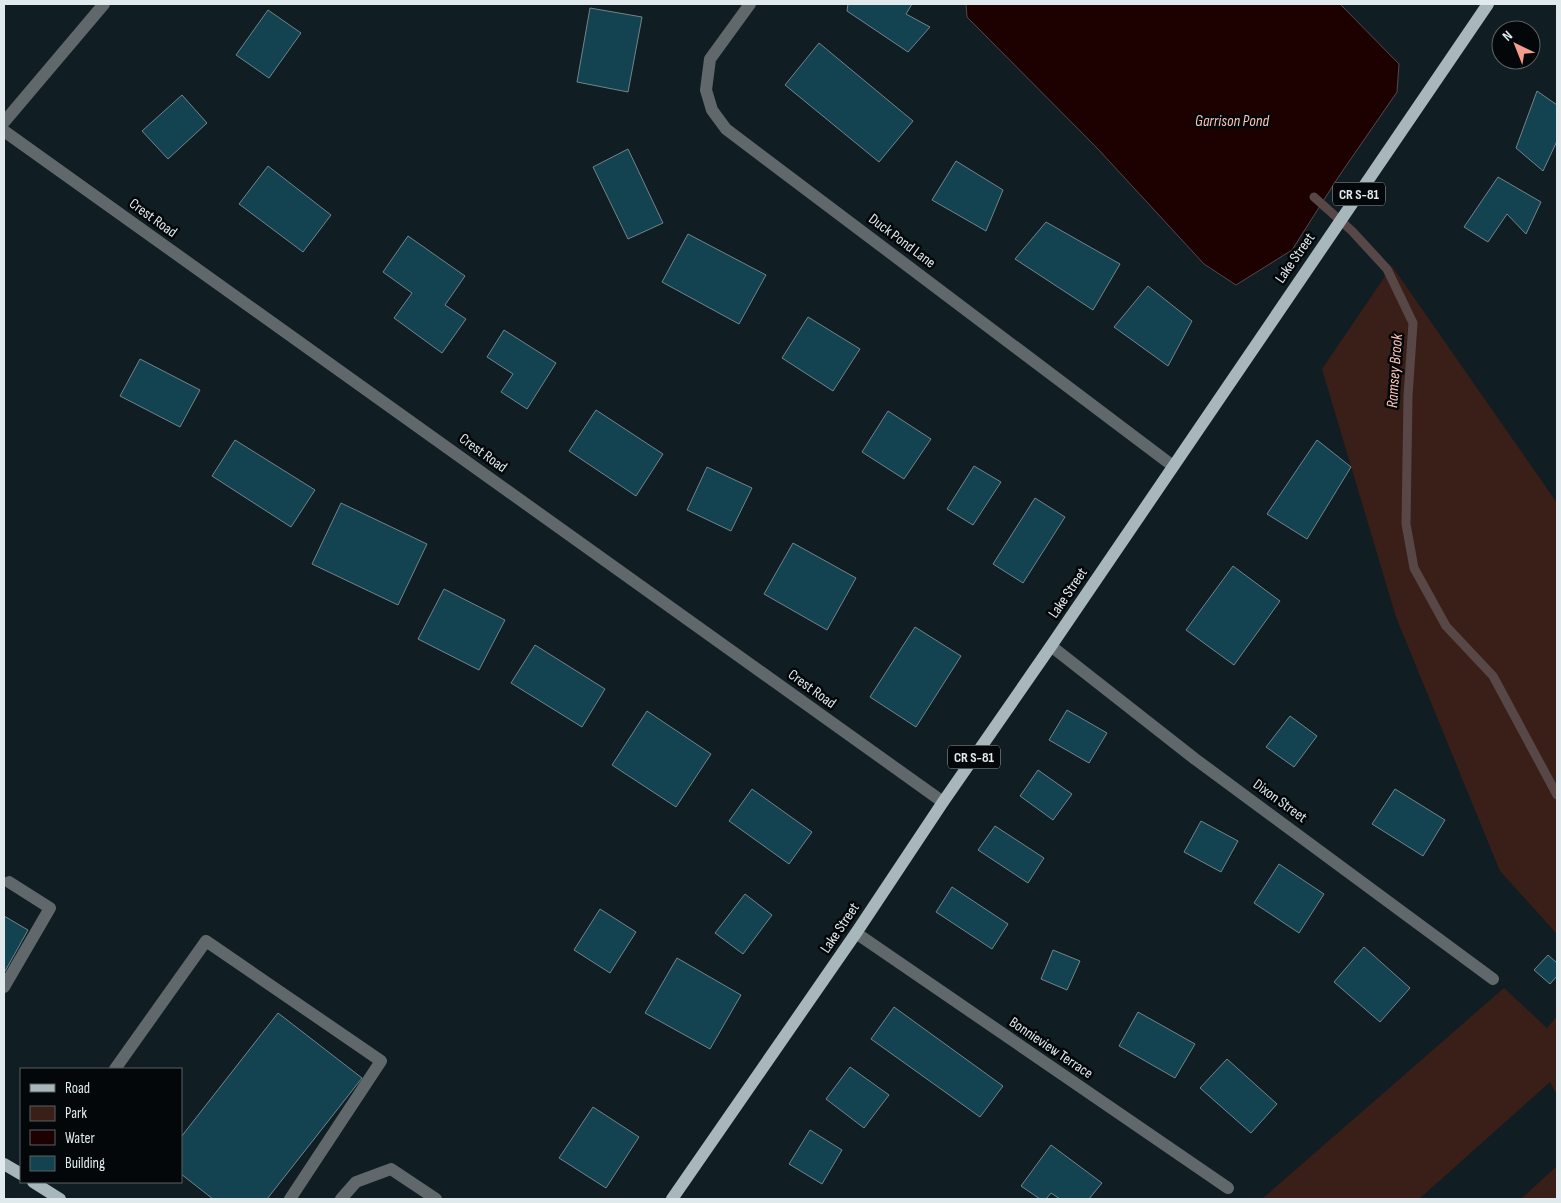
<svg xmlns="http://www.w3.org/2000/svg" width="1561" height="1203" font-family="'Sofia Sans Condensed',sans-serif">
<rect width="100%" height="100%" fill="#101e23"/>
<g fill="#3a1e18">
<path d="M1392,266L1557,503V934L1500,871L1396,617L1322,369Z"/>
<path d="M1504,988L1547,1028L1557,1016V1095L1550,1082L1419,1199H1262Z"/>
<path d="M1557,1166V1199H1521Z"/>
</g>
<path fill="#1d0100" stroke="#584747" d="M966,4H1340L1399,64L1397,92L1339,176L1292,250L1236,285L1204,264L1098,149L967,17Z"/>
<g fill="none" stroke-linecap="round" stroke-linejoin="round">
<path stroke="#584747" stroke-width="9" d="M1314,197L1352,231L1387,269L1413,323L1408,396L1406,524L1414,568L1446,626L1493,676L1557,795"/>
</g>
<g fill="#134351" stroke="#73848a">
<path d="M848,4H912L906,14L930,27L908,52L847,11Z"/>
<path d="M590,8L642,17L628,92L577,82Z"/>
<path d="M268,10L301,33L269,78L236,55Z"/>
<path d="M819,43L913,121L879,162L785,85Z"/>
<path d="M1537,91L1557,105V141L1543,171L1516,148Z"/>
<path d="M182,95L207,123L168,159L142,131Z"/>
<path d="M628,149L663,223L628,239L593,167Z"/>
<path d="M956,161L1003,190L986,231L932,200Z"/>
<path d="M268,166L331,215L303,252L239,204Z"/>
<path d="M1498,177L1541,202L1526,234L1507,214L1488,242L1464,227Z"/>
<path d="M1046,222L1120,264L1093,310L1015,259Z"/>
<path d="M688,234L766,275L739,324L662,282Z"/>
<path d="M408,236L465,276L445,305L466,319L442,353L394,318L412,293L383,272Z"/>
<path d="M1148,286L1192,321L1168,366L1114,327Z"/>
<path d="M808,317L860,349L833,391L782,358Z"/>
<path d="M504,330L556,363L527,409L501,392L513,374L487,357Z"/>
<path d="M140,359L200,390L180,427L120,396Z"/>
<path d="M596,410L663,454L636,496L569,451Z"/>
<path d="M888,411L931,439L904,479L862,452Z"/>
<path d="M235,440L315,490L291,527L212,476Z"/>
<path d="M1317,440L1351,467L1307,539L1267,514Z"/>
<path d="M974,466L1001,482L973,525L947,509Z"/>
<path d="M707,467L752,488L731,531L687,510Z"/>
<path d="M1035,498L1065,517L1023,583L993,564Z"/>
<path d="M341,503L427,544L398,605L312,564Z"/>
<path d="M793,543L856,578L827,630L764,594Z"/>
<path d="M1233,566L1280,601L1234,665L1186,630Z"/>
<path d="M444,589L505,620L479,670L418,639Z"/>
<path d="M915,627L961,656L916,727L870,697Z"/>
<path d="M535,645L605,689L582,727L511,683Z"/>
<path d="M1067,710L1107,733L1089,763L1049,740Z"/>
<path d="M647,711L711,754L676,807L612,765Z"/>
<path d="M1290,716L1317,736L1294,767L1266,747Z"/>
<path d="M1038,770L1072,794L1053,820L1020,796Z"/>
<path d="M752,789L812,832L789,864L729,821Z"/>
<path d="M1395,789L1445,820L1423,856L1372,824Z"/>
<path d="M1201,821L1238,841L1221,872L1184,852Z"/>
<path d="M995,826L1044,858L1028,883L978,850Z"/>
<path d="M1279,864L1324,894L1299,933L1254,903Z"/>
<path d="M952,887L1008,924L992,949L936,912Z"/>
<path d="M745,894L772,915L743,954L715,933Z"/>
<path d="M600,909L636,932L610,973L574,950Z"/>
<path d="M4,916L28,930L4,973Z"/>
<path d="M1364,947L1410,988L1380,1022L1334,982Z"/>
<path d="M1053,950L1080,961L1067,990L1041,979Z"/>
<path d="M1548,955L1557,963V976L1550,984L1534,970Z"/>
<path d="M677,958L741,995L710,1049L645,1013Z"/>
<path d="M894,1007L1003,1086L980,1117L871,1039Z"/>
<path d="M1138,1012L1195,1044L1175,1078L1119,1046Z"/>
<path d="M278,1013L362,1078L267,1199H213L181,1174V1137Z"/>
<path d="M1227,1059L1277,1104L1251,1133L1200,1088Z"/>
<path d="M850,1067L889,1095L864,1128L826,1099Z"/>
<path d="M593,1107L639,1137L606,1188L559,1158Z"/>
<path d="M810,1130L842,1150L822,1184L789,1164Z"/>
<path d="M1051,1145L1102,1183L1089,1199H1060L1051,1193L1046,1199H1040L1021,1186Z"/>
</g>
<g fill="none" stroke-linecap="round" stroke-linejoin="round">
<g stroke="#61686b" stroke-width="12">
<path d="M750,4L710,59L706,90L712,110L726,129L1173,466"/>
<path d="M4,122L104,4"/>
<path d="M4,131L943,802"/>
<path d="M1051,646L1195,759L1493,979"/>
<path d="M856,933L1228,1188"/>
<path d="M4,987L50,908L9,882"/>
<path d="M115,1069L206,941L381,1061L290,1199"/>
<path d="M341,1199L356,1182L391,1169L436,1199"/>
</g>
<g stroke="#a8b7bc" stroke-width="12">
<path d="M4,1164L21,1174"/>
<path d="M33,1182L60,1199"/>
<path d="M672,1199L856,933L943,802L1051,646L1488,4"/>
</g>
</g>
<g text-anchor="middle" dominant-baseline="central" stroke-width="5" stroke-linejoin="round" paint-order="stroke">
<g fill="#030709" stroke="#9ea5a8" stroke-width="1">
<rect x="1333" y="182.5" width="52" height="23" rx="4"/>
<rect x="948" y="745.5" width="52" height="23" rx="4"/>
</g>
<g font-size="14" font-weight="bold" fill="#e0e9ec">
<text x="1359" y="194">CR S-81</text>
<text x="974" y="757">CR S-81</text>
</g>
<g font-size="15" fill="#e0e9ec" stroke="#030709">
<text transform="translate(153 218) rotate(36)">Crest Road</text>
<text transform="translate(902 241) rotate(37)">Duck Pond Lane</text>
<text transform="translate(1295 258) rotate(-55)">Lake Street</text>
<text transform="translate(483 453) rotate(36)">Crest Road</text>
<text transform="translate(1068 593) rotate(-56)">Lake Street</text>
<text transform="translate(812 689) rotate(36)">Crest Road</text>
<text transform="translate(1280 801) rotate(36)">Dixon Street</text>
<text transform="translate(840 928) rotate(-56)">Lake Street</text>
<text transform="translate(1051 1048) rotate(34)">Bonnieview Terrace</text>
</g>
<g font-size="16" font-style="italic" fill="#fcc3b7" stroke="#030709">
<text x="1232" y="121">Garrison Pond</text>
<text transform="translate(1395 371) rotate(-86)">Ramsey Brook</text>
</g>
</g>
<rect width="1561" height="1203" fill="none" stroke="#e0e9ec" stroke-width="10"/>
<rect x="20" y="1068" width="162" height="115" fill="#030709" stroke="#5b6164"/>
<rect x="30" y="1084" width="25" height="8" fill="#a8b7bc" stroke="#5b6164"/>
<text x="65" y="1093" font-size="15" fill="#e0e9ec">Road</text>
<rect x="30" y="1106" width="25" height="15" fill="#3a1e18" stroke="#5b6164"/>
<text x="65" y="1118" font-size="15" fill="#e0e9ec">Park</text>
<rect x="30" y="1130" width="25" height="15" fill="#1d0100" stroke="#5b6164"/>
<text x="65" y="1143" font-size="15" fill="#e0e9ec">Water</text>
<rect x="30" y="1156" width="25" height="15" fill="#134351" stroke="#5b6164"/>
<text x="65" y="1168" font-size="15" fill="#e0e9ec">Building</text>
<g transform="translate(1516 45) rotate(317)"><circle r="24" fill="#030709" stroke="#5b6164"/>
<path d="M0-4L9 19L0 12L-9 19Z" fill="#f49d8c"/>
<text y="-8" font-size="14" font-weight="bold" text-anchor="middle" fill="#e0e9ec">N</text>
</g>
</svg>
